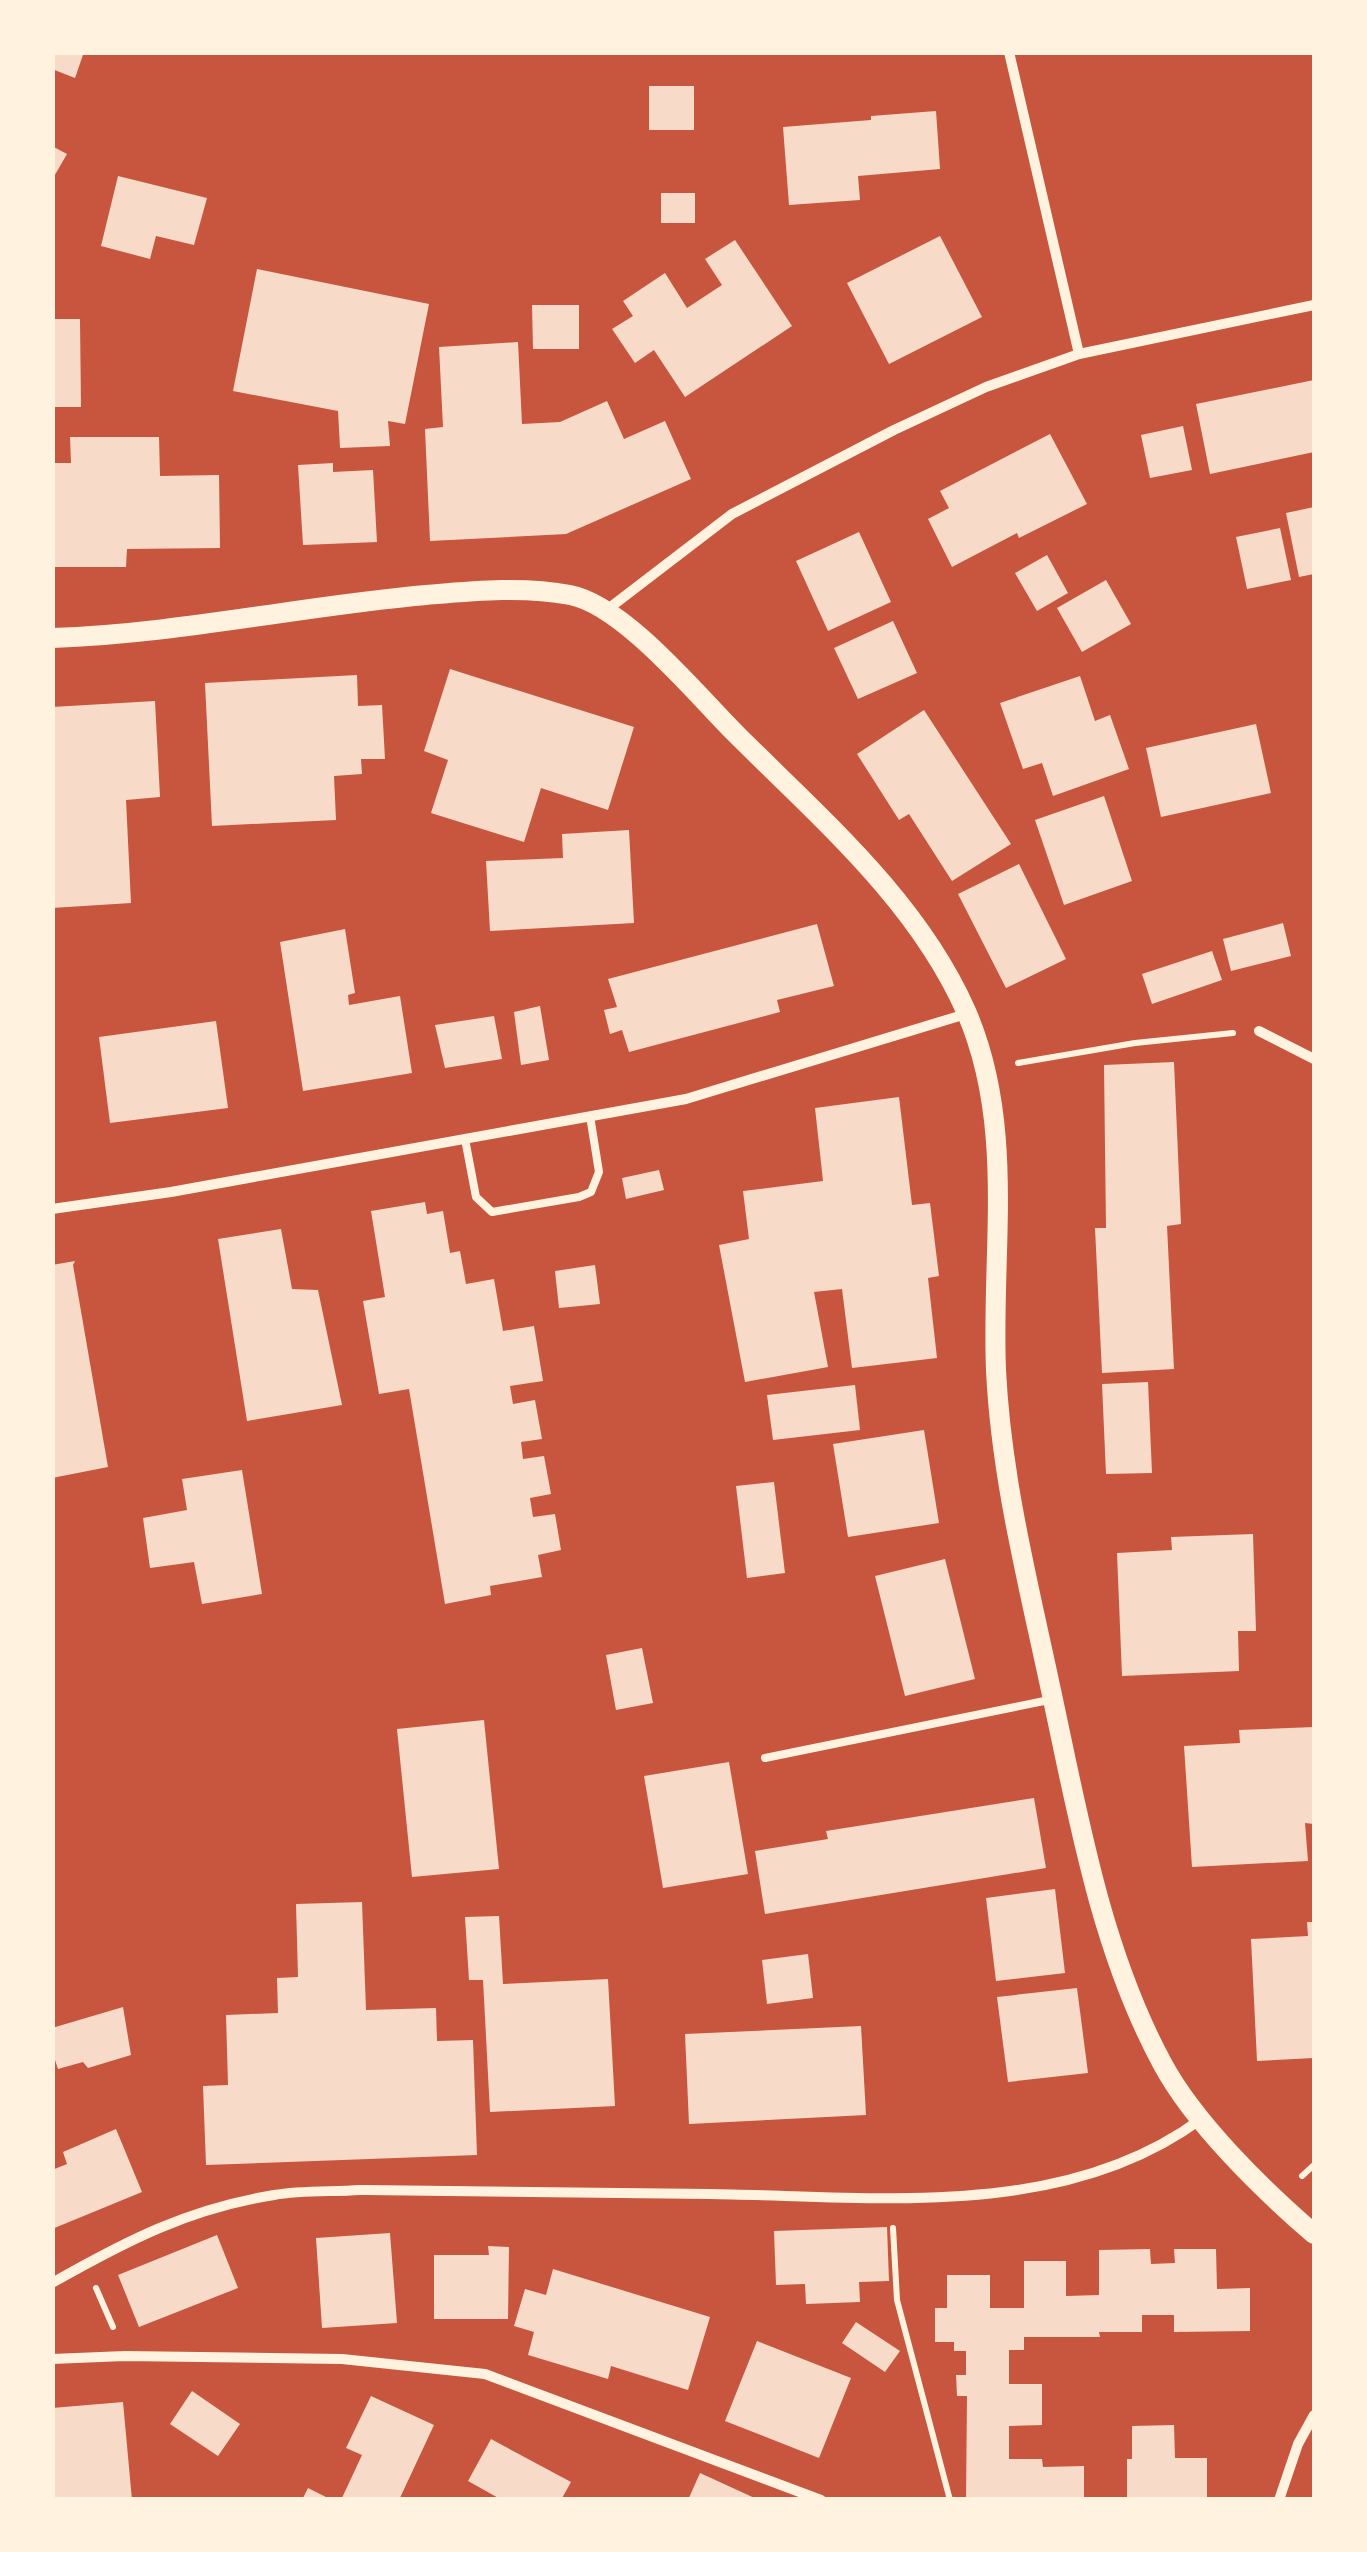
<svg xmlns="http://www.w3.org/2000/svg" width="1367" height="2552" font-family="Roboto,sans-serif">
<rect width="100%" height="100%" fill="#c8553d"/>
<g fill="#f7dbc8">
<path d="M52,52H84L75,78L52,69Z"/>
<rect x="649" y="86" width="45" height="44"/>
<path d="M936,111L940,169L858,176L860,200L789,205L783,127L871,120V116Z"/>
<path d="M52,146L67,154L52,180Z"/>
<path d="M118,176L207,198L194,245L156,236L150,259L101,246Z"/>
<rect x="661" y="193" width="34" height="30"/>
<path d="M940,236L982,317L889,364L847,283Z"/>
<path d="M735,240L792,326L685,397L654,350L635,363L612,329L633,316L623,301L665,273L687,308L722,285L705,259Z"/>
<path d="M257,269L429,304L405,424L388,421L390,446L340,448L338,411L233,391Z"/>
<path d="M532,305H579V349H533Z"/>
<path d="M52,319H80L81,407H52Z"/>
<path d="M518,342L522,424L560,422L607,401L624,439L665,421L691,479L566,534L430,541L425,429L443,427L439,347Z"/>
<path d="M1314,380V452L1210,474L1196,404Z"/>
<path d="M1183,426L1192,470L1150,478L1141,435Z"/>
<path d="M1050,434L1087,504L1019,538L1017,533L952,567L928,519L949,508L940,491Z"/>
<path d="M70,437H159L160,476L219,475L220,548L127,549L126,567H52V463H71Z"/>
<path d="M333,463V472L373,470L377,542L303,545L298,465Z"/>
<path d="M1314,507V574L1299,577L1286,513Z"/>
<path d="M1280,528L1291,580L1247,589L1236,537Z"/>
<path d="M859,532L891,602L828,631L796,561Z"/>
<path d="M1047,555L1068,593L1037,611L1015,573Z"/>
<path d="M1106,580L1131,624L1082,652L1057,608Z"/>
<path d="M893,621L917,673L858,699L834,648Z"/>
<path d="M450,669L634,727L608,810L541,788L524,842L431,813L448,760L424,751Z"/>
<path d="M357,675L358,706L382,705L385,759H361L362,774L334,776L336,820L212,826L205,683Z"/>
<path d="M1080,676L1095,721L1110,715L1129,769L1053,796L1042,763L1023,769L1000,703Z"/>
<path d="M155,701L160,797L126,800L131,903L52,908V707Z"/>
<path d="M924,710L1011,844L952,881L909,814L899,820L857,754Z"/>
<path d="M1256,724L1271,793L1161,817L1146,748Z"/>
<path d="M1104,796L1132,881L1064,905L1035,820Z"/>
<path d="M629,830L634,923L490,931L486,861L563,858L562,834Z"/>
<path d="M1019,864L1066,959L1006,988L958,894Z"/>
<path d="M1283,923L1291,956L1231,971L1223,939Z"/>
<path d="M817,924L834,986L777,1000L780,1012L629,1052L622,1030L610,1034L604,1010L617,1007L608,979Z"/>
<path d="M345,929L355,993L348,995L349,1005L400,996L412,1073L303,1091L280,942Z"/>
<path d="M1212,951L1222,980L1152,1004L1142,974Z"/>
<path d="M540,1006L549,1060L521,1065L514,1012Z"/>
<path d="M494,1016L502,1059L445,1068L435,1025Z"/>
<path d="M216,1021L228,1108L110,1123L99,1037Z"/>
<path d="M1174,1062L1181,1224L1167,1226L1174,1369L1102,1373L1095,1228H1106L1104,1065Z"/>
<path d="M899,1097L912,1205L930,1203L939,1276L928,1278L937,1358L852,1368L842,1289L814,1292L828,1367L745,1382L719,1245L749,1239L743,1191L823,1181L815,1108Z"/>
<path d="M659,1170L664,1190L626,1199L622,1178Z"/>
<path d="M425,1202L427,1214L443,1211L450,1253L460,1251L466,1284L494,1279L503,1331L534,1326L543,1381L510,1386L513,1404L535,1400L542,1439L521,1442L523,1459L544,1456L551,1494L530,1498L533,1517L555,1514L561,1550L538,1555L542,1577L490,1586L491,1595L445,1604L409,1389L379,1394L363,1301L385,1297L371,1211Z"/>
<path d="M281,1229L292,1289L318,1290L342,1405L247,1421L218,1239Z"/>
<path d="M75,1261L73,1265L108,1467L52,1478V1265Z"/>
<path d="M595,1265L600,1304L559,1308L555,1271Z"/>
<path d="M1148,1382L1152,1473L1106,1474L1102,1384Z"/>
<path d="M855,1385L860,1430L773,1440L767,1395Z"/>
<path d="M924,1430L939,1523L848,1537L833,1444Z"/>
<path d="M242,1470L262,1594L202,1604L194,1562L150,1568L143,1518L187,1510L182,1479Z"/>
<path d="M774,1482L785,1573L747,1578L736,1486Z"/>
<path d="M1253,1534L1256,1631H1238L1239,1671L1122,1676L1117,1553L1172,1550L1171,1537Z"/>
<path d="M945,1559L975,1679L905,1696L875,1576Z"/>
<path d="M642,1648L653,1703L616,1710L606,1655Z"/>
<path d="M484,1720L499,1869L412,1877L397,1729Z"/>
<path d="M1314,1727V1824L1305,1823L1308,1861L1192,1867L1184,1746L1240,1743L1239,1730Z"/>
<path d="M729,1762L748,1874L663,1888L644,1776Z"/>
<path d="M1034,1798L1046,1868L765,1914L755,1851L828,1839L826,1831Z"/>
<path d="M1055,1889L1065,1973L996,1981L986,1898Z"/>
<path d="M362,1902L366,2010L436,2008L437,2041L473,2040L477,2155L206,2165L203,2086L228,2085L226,2015L278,2013L277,1978L298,1977L296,1904Z"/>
<path d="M499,1916L503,1984L608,1979L615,2106L490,2112L483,1980H469L465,1917Z"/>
<path d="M1307,1922H1314V2058L1257,2061L1251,1939L1308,1936Z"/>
<path d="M808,1954L813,1998L767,2004L762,1960Z"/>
<path d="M1077,1988L1088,2073L1008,2082L997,1997Z"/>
<path d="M123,2007L131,2055L88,2068L83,2062L58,2069L52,2051V2028Z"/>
<path d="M861,2026L866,2115L689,2124L685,2034Z"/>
<path d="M116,2129L142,2192L52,2229V2170L67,2164L63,2152Z"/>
<path d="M887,2227L889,2281L859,2282L860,2302L806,2304L805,2284L776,2285L774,2231Z"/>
<path d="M390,2233L397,2323L322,2328L316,2238Z"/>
<path d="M217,2235L238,2288L139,2327L118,2275Z"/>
<path d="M488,2246L509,2247L508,2319H434V2255H489Z"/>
<path d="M1150,2249L1151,2264L1175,2263L1174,2249H1216L1217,2289L1250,2288V2331L1174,2332V2315H1142V2332H1099L1100,2337H1024V2350H1009V2384H1042V2425L1009,2426V2459H1042L1043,2467L1084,2466V2500H966L967,2396H957L956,2375H966V2351H954V2342H935V2308H947V2275H990V2308H1024V2261H1066V2296L1099,2295V2250Z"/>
<path d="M553,2269L710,2317L688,2390L611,2366L608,2379L528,2355L534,2332L514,2326L525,2289L546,2295Z"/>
<path d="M856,2322L900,2351L885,2372L842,2343Z"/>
<path d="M757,2341L851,2378L819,2458L725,2421Z"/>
<path d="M192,2391L240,2424L218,2456L170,2424Z"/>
<path d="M371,2396L434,2425L399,2500H341L362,2455L346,2448Z"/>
<path d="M123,2402L132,2500H52V2408Z"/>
<path d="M1174,2425L1175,2458H1207V2500H1127V2459H1132V2426Z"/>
<path d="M491,2439L571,2482L561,2500H502L468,2481Z"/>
<path d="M700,2473L759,2500H688Z"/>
<path d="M308,2488L332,2500H302Z"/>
</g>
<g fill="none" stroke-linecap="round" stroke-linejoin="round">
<g stroke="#fff3e0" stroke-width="6">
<path d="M1018,1063L1135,1043L1233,1033"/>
<path d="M1302,2176L1314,2165"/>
<path d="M893,2228L897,2300L950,2500"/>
<path d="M96,2288L113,2327"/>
</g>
<g stroke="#fff3e0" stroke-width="8">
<path d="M465,1139L476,1197L492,1212L579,1197L591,1192L599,1172L590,1116"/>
<path d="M765,1758L1049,1700"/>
</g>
<g stroke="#fff3e0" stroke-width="10">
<path d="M1009,52L1079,354"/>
<path d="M608,609L732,514L894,430L986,387L1079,354L1314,305"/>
<path d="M1259,1031L1314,1059"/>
<path d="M52,1209L171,1192L686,1099L966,1014"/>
<path d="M52,2283C128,2240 188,2209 274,2195C302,2190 332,2192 360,2190C476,2192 592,2193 709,2194C871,2196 1062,2222 1201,2119"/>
<path d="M52,2359L125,2356L342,2359L485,2374L821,2500"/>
<path d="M1279,2500L1298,2444L1314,2415"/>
</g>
<path stroke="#fff3e0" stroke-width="20" d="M52,638C177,634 301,606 426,595C473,591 523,586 570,595C623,605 696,694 735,733C820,818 917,900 966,1011C1016,1126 991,1250 996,1370C1001,1476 1027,1578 1049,1681C1077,1809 1099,1946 1162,2063C1194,2123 1263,2190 1314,2234"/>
</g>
<rect width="1367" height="2552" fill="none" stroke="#fff3e0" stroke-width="110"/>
</svg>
